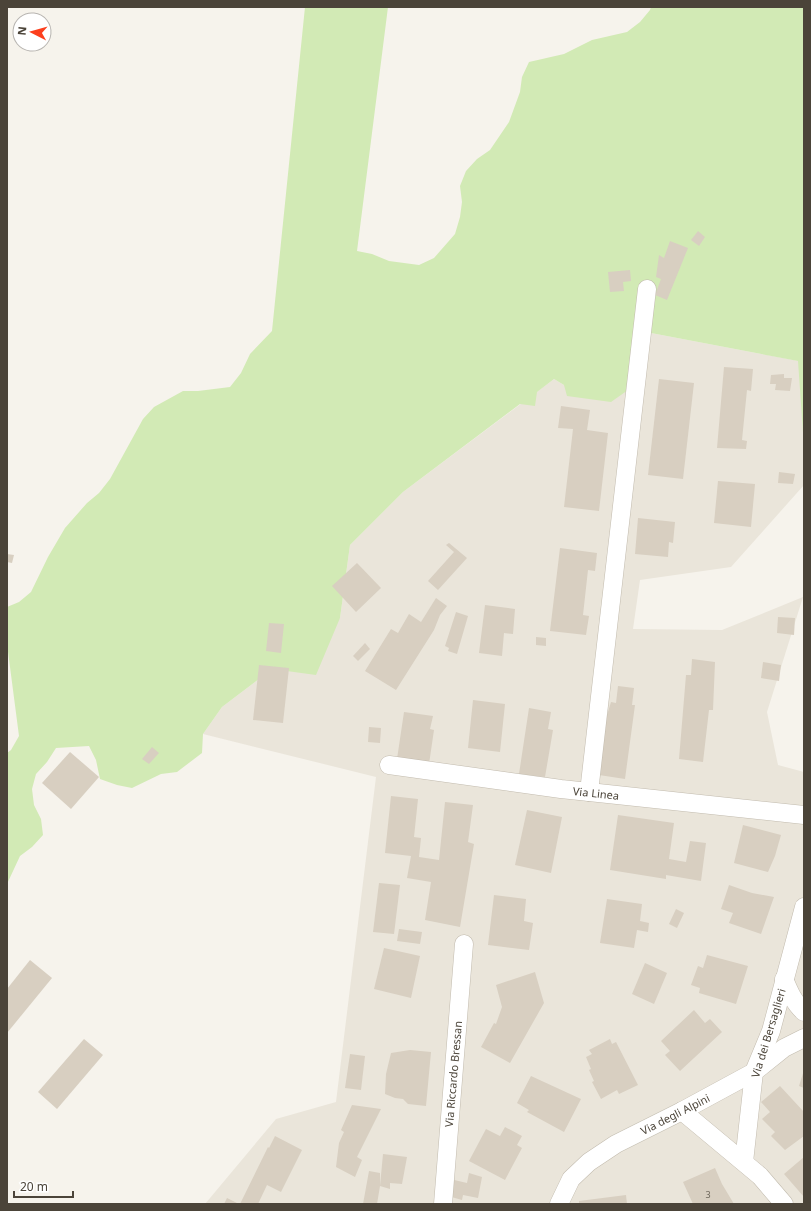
<svg xmlns="http://www.w3.org/2000/svg" width="811" height="1211" font-family="'Noto Sans',sans-serif">
<rect width="100%" height="100%" fill="#f6f3ec"/>
<path fill="#eae5da" d="M651,333L799,361L804,447V485L731,567L640,580L633,629L722,630L803,597L767,712L778,765L804,772V1204H205L276,1119L336,1102L376,777L203,734L222,707L340,618L350,545L403,492L554,379L564,385Z"/>
<path fill="#d2eab5" d="M305,7H388L357,251L372,254L389,261L419,265L434,258L455,234L460,217L462,202L460,186L466,171L477,159L490,150L509,122L520,92L522,77L529,62L564,54L592,40L627,32L640,22L650,10L651,7H804V447L798,361L651,333L628,390L611,402L567,396L564,385L554,379L537,392L535,406L520,404L403,492L350,545L340,618L316,675L272,669L222,707L203,734L202,753L177,772L161,774L132,788L117,785L100,779L96,760L89,746L56,748L47,762L36,774L32,789L34,805L41,819L43,835L32,847L20,856L7,884V753L11,750L19,736L7,644V607L19,602L31,592L48,557L65,528L87,503L99,493L110,479L143,419L154,407L183,391H198L230,387L241,373L250,354L272,331Z"/>
<g fill="#d8cfc1">
<path d="M698,231L705,237L699,246L691,240Z"/>
<path d="M670,241L688,248L667,300L655,295L661,279L656,277L659,255L664,258Z"/>
<path d="M630,270L631,281L623,282L624,291L610,292L608,272Z"/>
<path d="M724,367L753,369L751,391L747,390L742,440L747,441L746,449L717,448Z"/>
<path d="M784,374V378H792L790,391L775,390L776,384H770L771,375Z"/>
<path d="M659,379L694,383L683,479L648,475Z"/>
<path d="M561,406L590,410L587,430L608,433L599,511L564,507L573,429L558,428Z"/>
<path d="M779,472L795,474L793,484L778,483Z"/>
<path d="M718,481L755,484L751,527L714,523Z"/>
<path d="M638,518L675,522L673,543L669,542L668,557L635,554Z"/>
<path d="M449,543L467,558L438,590L428,581L454,552L446,545Z"/>
<path d="M560,548L597,553L595,571L588,570L583,615L589,616L586,635L550,631Z"/>
<path d="M7,554L14,555L12,563L7,562Z"/>
<path d="M357,563L381,588L356,612L332,586Z"/>
<path d="M436,598L447,606L440,615L434,630L396,690L365,671L391,629L398,633L409,614L421,622Z"/>
<path d="M485,605L515,609L513,634L504,633L502,656L479,653Z"/>
<path d="M456,612L468,616L457,654L448,651L449,648L445,646Z"/>
<path d="M778,617L795,618L794,635L777,633Z"/>
<path d="M269,623L284,624L281,653L266,651Z"/>
<path d="M536,637L546,638V646L536,645Z"/>
<path d="M365,643L370,649L358,661L353,656Z"/>
<path d="M692,659L715,662L713,710H709L703,762L679,759L686,675H691Z"/>
<path d="M763,662L781,665L779,681L761,678Z"/>
<path d="M259,665L289,668L283,723L253,720Z"/>
<path d="M618,686L634,688L632,705H635L625,779L599,775L607,715L611,702L616,703Z"/>
<path d="M473,700L505,704L500,752L468,748Z"/>
<path d="M529,708L551,712L548,729L553,730L545,777L519,774Z"/>
<path d="M404,712L433,716L430,729L434,730L429,764L397,759Z"/>
<path d="M369,727L381,728L380,743L368,742Z"/>
<path d="M152,747L159,753L149,764L142,759Z"/>
<path d="M70,752L99,777L71,809L42,783Z"/>
<path d="M391,796L418,799L414,837L421,838L419,857L439,860L445,802L473,805L468,842L474,844L460,927L425,920L431,882L407,878L411,856L385,853Z"/>
<path d="M527,810L562,817L551,873L515,865Z"/>
<path d="M618,815L674,823L669,859L686,862L690,841L706,843L701,881L666,875V879L610,870Z"/>
<path d="M743,825L781,835L775,856L768,872L734,863Z"/>
<path d="M379,883L400,885L394,934L373,932Z"/>
<path d="M729,885L752,893L774,897L761,934L729,923L733,913L721,909Z"/>
<path d="M494,895L526,899L524,921L533,923L529,950L488,945Z"/>
<path d="M607,899L642,904L640,921L649,923L648,932L637,930L634,948L600,943Z"/>
<path d="M676,909L684,913L677,928L669,924Z"/>
<path d="M399,929L422,932L420,944L397,941Z"/>
<path d="M384,948L420,956L411,998L374,989Z"/>
<path d="M707,955L748,966L736,1004L699,993L700,988L691,985L698,966L703,968Z"/>
<path d="M30,960L52,978L7,1033V989Z"/>
<path d="M645,963L667,973L654,1004L632,994Z"/>
<path d="M535,972L544,1003L510,1063L481,1047L494,1023L496,1024L502,1007L496,985Z"/>
<path d="M694,1010L705,1023L710,1019L722,1032L680,1071L665,1055L670,1051L661,1041Z"/>
<path d="M84,1039L103,1055L57,1109L38,1092Z"/>
<path d="M610,1039L612,1044L616,1042L638,1085L619,1094L617,1090L601,1099L592,1082L594,1081L589,1070L591,1069L586,1057L592,1054L589,1050Z"/>
<path d="M410,1050L431,1052L426,1106L408,1104L403,1099L395,1098L385,1094L386,1074L391,1053Z"/>
<path d="M350,1054L365,1056L361,1090L345,1088Z"/>
<path d="M804,1070V1088L799,1086Z"/>
<path d="M531,1076L581,1099L564,1132L527,1112L529,1110L517,1103Z"/>
<path d="M780,1086L804,1112V1136L785,1150L771,1136L775,1132L762,1119L770,1112L761,1102Z"/>
<path d="M352,1105L381,1109L357,1157L362,1160L355,1177L336,1167L339,1143L344,1132L341,1130Z"/>
<path d="M505,1127L522,1136L517,1145L522,1148L505,1180L469,1161L486,1129L500,1136Z"/>
<path d="M275,1136L302,1150L281,1192L267,1185L258,1204H240L268,1147L269,1148Z"/>
<path d="M383,1154L407,1157L402,1184L390,1183V1189L380,1186L377,1204H363L369,1171L380,1173V1186Z"/>
<path d="M804,1157V1197L784,1174Z"/>
<path d="M715,1168L722,1184L734,1204H693L683,1182Z"/>
<path d="M469,1173L482,1177L478,1198L463,1195L462,1200L448,1196L450,1179L467,1183Z"/>
<path d="M626,1195L627,1204H579V1201Z"/>
<path d="M227,1198L239,1204H224Z"/>
</g>
<g fill="none" stroke-linecap="round" stroke-linejoin="round">
<defs>
<g id="minor">
<path d="M389,765L561,789L804,815"/>
<path d="M589,792L647,289"/>
<path d="M784,979C789,991 794,1003 804,1012"/>
<path d="M682,1111L760,1176L784,1204"/>
<path d="M744,1162L754,1072L771,1031L804,907"/>
<path d="M443,1204L464,944"/>
<path d="M559,1204L571,1179L589,1162L616,1144L682,1111L754,1072L784,1048L804,1038"/>
</g>
</defs>
<use href="#minor" stroke="#c2bbae" stroke-width="19"/>
<use href="#minor" stroke="#fff" stroke-width="18"/>
</g>
<g text-anchor="middle" dominant-baseline="central" stroke-width="3.5" stroke-linejoin="round" paint-order="stroke">
<g font-size="9" fill="#6e675b">
<text x="708" y="1194">3</text>
</g>
<g font-size="11" fill="#4b4439" stroke="#fff">
<text transform="translate(596 793) rotate(6)">Via Linea</text>
<text transform="translate(768 1033) rotate(-73)">Via dei Bersaglieri</text>
<text transform="translate(453 1074) rotate(-85)">Via Riccardo Bressan</text>
<text transform="translate(675 1114) rotate(-27)">Via degli Alpini</text>
</g>
</g>
<rect width="811" height="1211" fill="none" stroke="#4b4439" stroke-width="16"/>
<g transform="translate(32 32) rotate(276)"><circle r="19" fill="#ffffff" stroke="#b7b4b0"/>
<path d="M0-3L7 15L0 10L-7 15Z" fill="#fc3f1d"/>
<text y="-6" font-size="11" font-weight="bold" text-anchor="middle" fill="#4b4439">N</text>
</g>
<path d="M14 1191v6h59v-6" fill="none" stroke="#4b4439" stroke-width="2"/>
<text x="20" y="1191" font-size="12" fill="#4b4439" stroke="#ffffff" stroke-width="3" paint-order="stroke">20 m</text>
</svg>
